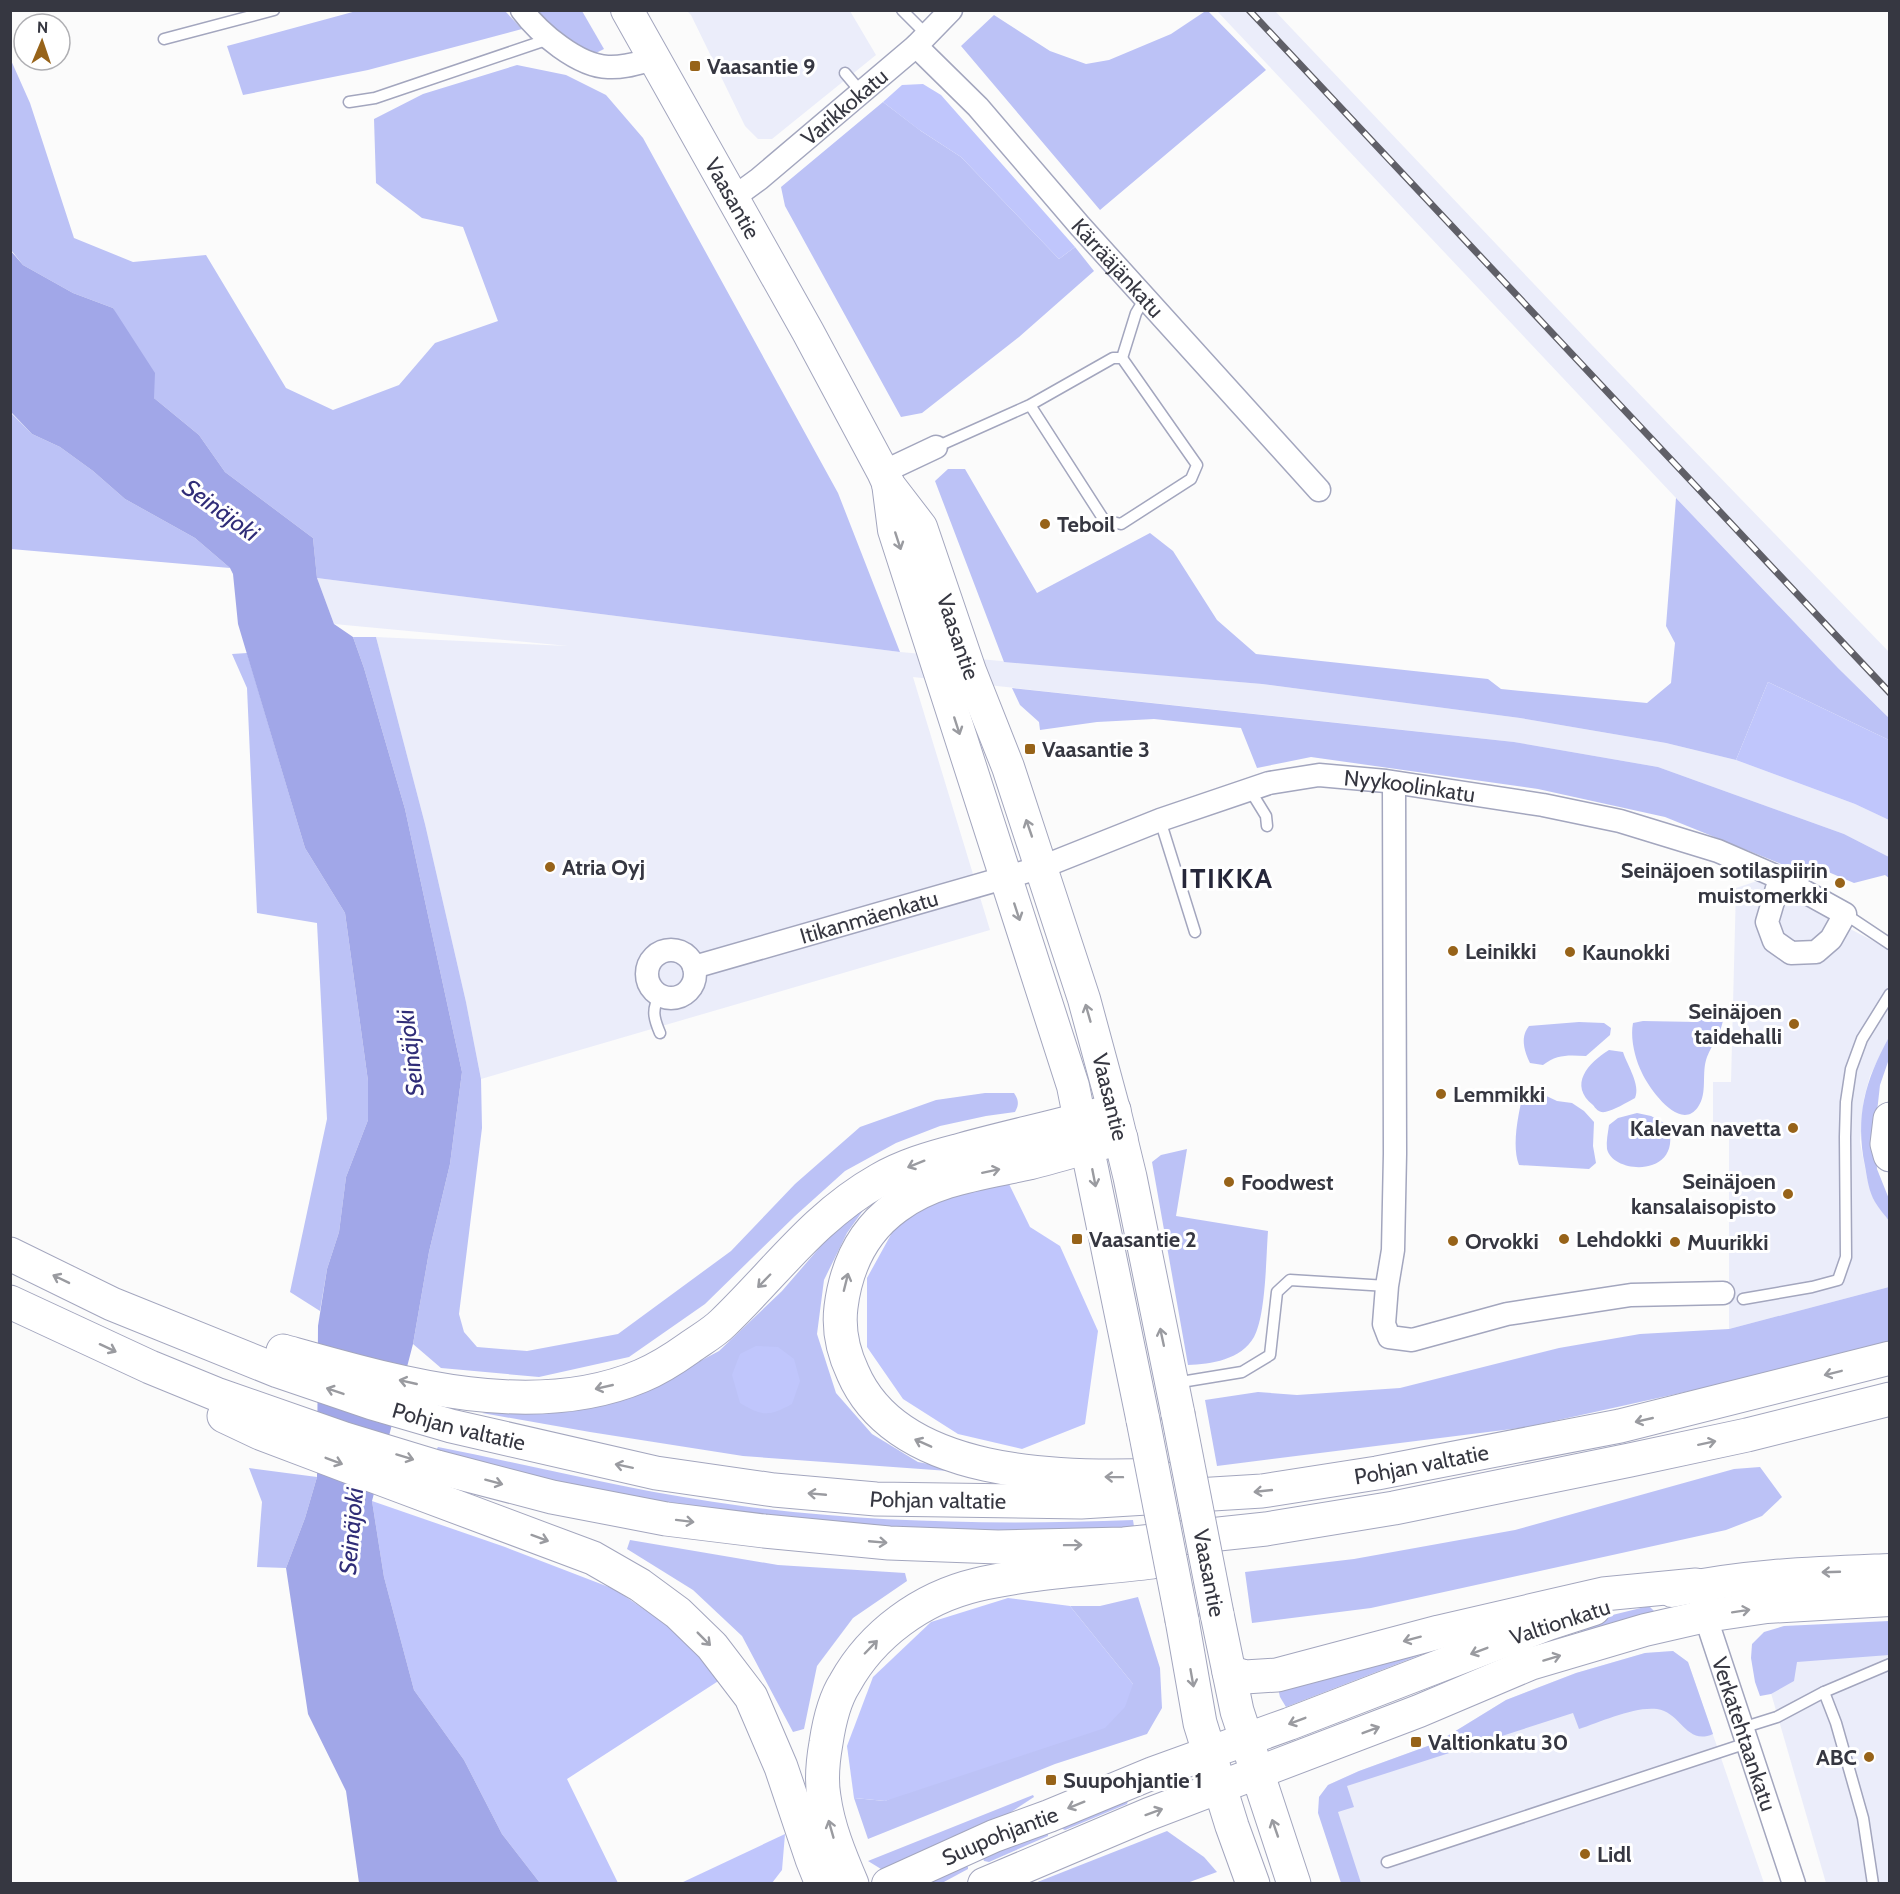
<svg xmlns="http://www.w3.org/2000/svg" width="1900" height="1894" font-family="Cabin,sans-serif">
<rect width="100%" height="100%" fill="#fbfbfb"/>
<g fill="#ebedfa">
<path d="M687,11H850L876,55L772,139H758L745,126L691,15Z"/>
<path d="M1217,11H1275L1591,344L1889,652V718L1838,668L1676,498Z"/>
<path d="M317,578L900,652L1262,684L1520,718L1666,743L1736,760L1855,804L1889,820V857L1844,834L1658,767L1514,742L913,677L990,930L481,1079L466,1002L425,824L376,637L568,646L334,624Z"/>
<path d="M1757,881L1889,949V1037L1870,1076L1864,1098L1860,1142L1867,1178L1874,1200L1889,1221V1287L1729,1329V1126L1713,1125V1082H1731L1736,888Z"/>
<path d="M1889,1650V1883H1826L1764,1669L1792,1655Z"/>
<path d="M1673,1651L1688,1662L1764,1883H1342L1319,1797L1328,1785L1359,1771L1436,1743L1506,1700L1576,1673L1645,1653Z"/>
</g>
<g fill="#bcc2f6">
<path d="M360,10L505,11L522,29L368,70L243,95L227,46Z"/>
<path d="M1207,10L1266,70L1100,210L961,46L994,15L1050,51L1086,64L1109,60L1171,34Z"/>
<path d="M534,11H582L604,49L596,53C567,44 555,32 534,11Z"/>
<path d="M10,58L30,103L74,238L133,262L206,255L286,388L333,410L399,385L435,343L498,321L463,227L422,218L376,183L374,119L423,94L517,65L566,75L606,95L643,138L838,493L900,652L317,578L313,538L225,472L199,435L154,398L113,308L73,293L23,265L11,250Z"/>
<path d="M883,102L921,131L961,157L1059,259L1075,247L1094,271L1019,337L922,413L901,417L785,206L781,187Z"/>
<path d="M10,412L32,434L60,447L93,471L125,499L195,538L230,568L11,549Z"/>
<path d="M948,469H965L1037,593L1150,533L1173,551L1217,620L1256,654L1488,679L1501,689L1647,703L1671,683L1675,643L1666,626L1676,498L1838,668L1889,718V740L1768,682L1736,760L1666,743L1520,718L1262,684L1004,662L935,481Z"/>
<path d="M353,637H376L425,824L466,1002L481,1079L482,1128L459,1314L464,1332L477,1347L527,1351L618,1334L731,1251L795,1184L860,1127L936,1100L985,1093H1014C1019,1100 1019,1105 1015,1112L986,1116L940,1126L896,1143L845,1171L795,1216L705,1304L629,1357L539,1377L441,1368L413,1344L429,1252L450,1164L462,1072L405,809L364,668Z"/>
<path d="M247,653L305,848L345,913L368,1081V1120L346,1177L339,1232L327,1269L320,1311L290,1292L327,1119L317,923L257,913L247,688L232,654Z"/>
<path d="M1012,688L1514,742L1658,767L1844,834L1889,857V878L1885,875L1854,883L1826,871L1811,876L1665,817L1538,789L1311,757L1257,768L1241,728L1154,719L1097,722L1040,730L1039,722L1020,705Z"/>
<path d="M1712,1008L1723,1010C1726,1027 1713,1042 1707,1057C1701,1073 1708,1093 1698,1107C1680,1133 1649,1088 1642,1073C1635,1059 1630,1038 1633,1023L1643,1021L1697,1022C1703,1018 1705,1011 1712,1008Z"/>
<path d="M1579,1022L1604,1023L1611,1028L1610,1035L1586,1056C1569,1055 1557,1054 1543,1065L1530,1063C1524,1051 1520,1037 1529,1026Z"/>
<path d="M1889,1037V1059L1880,1085L1875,1130L1877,1169L1889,1199V1221C1885,1215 1879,1209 1875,1202C1869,1192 1867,1178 1865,1166C1855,1116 1865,1081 1889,1037Z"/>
<path d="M1609,1050L1623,1052C1627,1065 1641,1085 1635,1098C1626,1103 1614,1110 1605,1112C1599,1113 1596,1109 1593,1105C1568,1085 1588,1063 1609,1050Z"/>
<path d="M1524,1090L1538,1092L1557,1101L1572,1103L1584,1111L1594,1122L1593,1146L1596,1163L1589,1169L1519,1165C1511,1145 1519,1111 1524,1090Z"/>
<path d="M1637,1113L1651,1116L1668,1125C1684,1178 1613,1175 1607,1149C1606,1141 1608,1133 1609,1125L1618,1118Z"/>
<path d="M1187,1149L1176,1216L1268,1231C1266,1257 1266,1315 1254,1337C1241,1360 1211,1364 1188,1365L1152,1162L1161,1155Z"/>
<path d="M874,1195L847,1233L824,1280L817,1334L836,1393L872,1434L918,1462L976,1473L743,1456L590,1432L482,1413L638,1394L719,1351L782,1291L833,1232Z"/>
<path d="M1889,1287V1344L1802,1366L1527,1427L1217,1466L1205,1400L1258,1392L1297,1395L1400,1388L1559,1348L1640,1334L1729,1329Z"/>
<path d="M438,1447C539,1467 640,1493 742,1506C871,1523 1002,1525 1133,1520L1135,1533L997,1536L817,1527L577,1491L435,1452Z"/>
<path d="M1760,1467L1782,1497L1762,1516L1726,1530L1371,1608L1252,1623L1245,1572L1354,1559L1515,1530L1734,1469Z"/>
<path d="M249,1468L317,1477L305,1518L286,1568L257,1567L262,1502Z"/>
<path d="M630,1540L778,1565L905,1573L907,1581L853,1618L817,1666L804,1729L793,1732L742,1636L693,1590L627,1549Z"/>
<path d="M1138,1597L1160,1668L1162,1708L1147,1734L1055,1764L868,1839L854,1798L885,1801L1133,1684L1070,1606H1100Z"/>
<path d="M1649,1606L1654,1611L1650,1617L1581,1633L1579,1627L1592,1620Z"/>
<path d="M1889,1621V1655L1797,1662L1794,1681L1771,1694L1760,1696L1755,1682L1751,1658L1752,1644L1764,1632L1784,1626Z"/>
<path d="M1472,1635L1286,1707L1280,1697L1277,1684Z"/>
<path d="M1673,1651L1688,1662L1713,1734C1686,1746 1681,1712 1657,1709C1635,1706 1600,1722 1579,1729L1573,1713L1347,1786L1354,1807L1338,1812L1361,1883H1341L1318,1813L1319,1797L1328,1785L1359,1771L1436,1743L1506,1700L1576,1673L1645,1653Z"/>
<path d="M1033,1795L1034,1797L999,1820L891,1868L881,1869L868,1861Z"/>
<path d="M1124,1798L1128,1801L1127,1804L1065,1830L1060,1828Z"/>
<path d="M1167,1831L1204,1857L1217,1872L1187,1883H1035Z"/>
<path d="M1048,1833V1836L989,1862L984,1861L983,1858L986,1853Z"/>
<path d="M966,1865L968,1867V1869L942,1883L926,1884Z"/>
</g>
<g fill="#c0c6fc">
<path d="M923,84L941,95L1075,247L1059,259L961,157L918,129L883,102L902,85Z"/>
<path d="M1768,682L1889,740V820L1855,804L1736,760Z"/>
<path d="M1009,1184L1030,1227L1060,1246L1098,1331L1085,1424L1022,1449L958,1434L903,1399L867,1347V1278L899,1220L958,1192Z"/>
<path d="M756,1346L778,1347L794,1359L800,1381L792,1404C768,1417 762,1416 740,1403L732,1375L740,1354Z"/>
<path d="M372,1501L505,1547L614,1589L678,1632L723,1678L567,1779L618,1883H540L502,1834L464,1760L414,1690L384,1577Z"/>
<path d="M1008,1598L1070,1606L1133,1684L1125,1707L1105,1728L885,1801L854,1798L847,1746L873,1677L931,1622Z"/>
<path d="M785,1834L782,1870L772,1883H681Z"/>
</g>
<path fill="#a1a7e8" d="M10,250L23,265L73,293L113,308L155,373L154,398L199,435L225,472L313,538L317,578L334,624L353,637L364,668L405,809L462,1072L450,1164L429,1252L413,1344L372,1501L384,1577L414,1690L464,1760L502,1834L540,1883H359L346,1791L308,1714L286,1568L305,1518L317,1477L318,1326L327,1269L339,1232L346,1177L368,1120V1081L345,913L305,848L238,624L233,574L230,568L195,538L125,499L93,471L60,447L32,434L11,412Z"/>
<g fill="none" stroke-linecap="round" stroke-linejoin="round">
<defs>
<g id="lane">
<path d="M902,10L927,35"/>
<path d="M164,39L274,10"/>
<path d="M845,73L861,92"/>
<path d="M349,102L375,98L549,39"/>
<path d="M1122,358L1136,313L1145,298"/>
<path d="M936,447L1030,405L1113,358H1122L1197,465L1191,479L1121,524L1104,520L1030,405"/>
<path d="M1250,790L1266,816L1267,826"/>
<path d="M1160,820L1195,932"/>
<path d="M1845,914L1890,944"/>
<path d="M660,996C651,1009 654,1019 660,1033"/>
<path d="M1743,1299L1812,1287L1838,1280L1846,1257L1845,1137L1846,1102L1851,1069L1862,1039L1890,994"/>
<path d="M1175,1383L1242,1372L1270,1355L1277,1292L1290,1280L1387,1286"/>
<path d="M1824,1692L1890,1664"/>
<path d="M1742,1728L1777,1717L1824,1692L1836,1723L1863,1818L1873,1884"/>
<path d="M1387,1862L1747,1743"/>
</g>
<g id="street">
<path d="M522,10C539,33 578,66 608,67C624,68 638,63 654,59"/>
<path id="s1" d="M916,46L978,107L1080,226L1319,490"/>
<path id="s2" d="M733,198L759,179L916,46L951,10"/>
<path d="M883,472L936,447"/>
<path d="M1394,783L1395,1154L1393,1250L1387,1286L1384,1324L1389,1337L1412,1340L1507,1314L1631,1295L1723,1293"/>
<circle cx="671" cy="974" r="24"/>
<path id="s3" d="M694,967L1042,867L1160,820L1269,783L1319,775L1386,781L1543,805L1620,821L1718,851L1780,878L1845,914L1831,939L1816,952L1791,953L1774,941L1767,922L1780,878"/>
<path id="s4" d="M1701,1603L1794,1884"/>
</g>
<g id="secondary">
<path id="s5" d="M627,10L808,332L883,472L888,483L894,530L1073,1086L1080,1121"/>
<path id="s6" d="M888,484L921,527L970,671L1008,767L1084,999L1114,1110"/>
<path d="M1672,1591C1743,1575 1817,1573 1890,1570"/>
<path id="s7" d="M888,1884L994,1836L1049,1816L1153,1773L1289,1724L1548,1624L1594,1609"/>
<path d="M984,1884L1149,1814L1419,1711L1530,1664L1645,1630L1706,1616L1767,1607L1890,1600"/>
</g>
<g id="primary">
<path d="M1114,1111L1130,1177L1178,1414"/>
<path d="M1080,1121L1091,1166L1143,1420"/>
<path d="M1217,1614L1237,1711L1294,1884"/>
<path d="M1182,1620L1200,1723L1232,1826L1253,1884"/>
<path d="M1229,1672L1245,1677L1277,1675L1439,1632L1603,1594L1696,1585"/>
</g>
<g id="highway">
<path d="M1890,1119L1887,1144L1890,1155"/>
<path d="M1121,1138C1090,1146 1060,1155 1029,1163C984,1173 934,1178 896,1207C863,1231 846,1267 841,1307C838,1331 843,1352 853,1373C898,1477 1062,1479 1158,1475"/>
<path id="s8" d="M10,1254L112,1304L278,1371L372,1403L451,1426L656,1473L774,1490L876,1499L1081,1502L1262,1491L1377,1473L1620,1426L1890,1358"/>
<path d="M10,1302L150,1367L216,1394L345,1439L437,1467L552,1497L666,1519L764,1531L889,1543L998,1547L1124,1544L1266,1529L1394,1508L1630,1460L1747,1435L1890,1399"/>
<path d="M283,1351C394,1382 530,1423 641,1376C658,1369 675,1358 689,1348C700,1340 713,1333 723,1323C775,1273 815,1216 879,1180C903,1166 930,1158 957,1151C1009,1136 1062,1126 1114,1110"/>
<path d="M224,1416L260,1433L347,1466L593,1558L640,1585L678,1613L712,1646L751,1697L781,1767L812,1859L822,1884"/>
<path d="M852,1884C840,1856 828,1827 824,1797C821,1780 823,1760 826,1743C829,1723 834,1700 845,1683C872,1634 922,1598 976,1585C1031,1572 1095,1569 1152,1562"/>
</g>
</defs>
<use href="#lane" stroke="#a3a6be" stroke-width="13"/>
<use href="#street" stroke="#a3a6be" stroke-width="25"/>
<use href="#secondary" stroke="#a3a6be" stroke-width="34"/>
<use href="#primary" stroke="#a3a6be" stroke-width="35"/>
<use href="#highway" stroke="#a3a6be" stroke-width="35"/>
<use href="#lane" stroke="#fff" stroke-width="10"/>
<use href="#street" stroke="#fff" stroke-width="22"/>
<use href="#secondary" stroke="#fff" stroke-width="32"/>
<use href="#primary" stroke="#fff" stroke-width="33"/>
<use href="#highway" stroke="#fff" stroke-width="33"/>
<defs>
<path id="rail" d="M1249,10L1890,693"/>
</defs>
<use href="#rail" stroke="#5f5f67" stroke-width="7"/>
<use href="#rail" stroke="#fff" stroke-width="4.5" stroke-dasharray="14" stroke-linecap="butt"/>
<defs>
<g id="primary-bridge">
<path d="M1178,1414L1217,1614"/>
<path d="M1143,1420L1182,1620"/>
</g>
</defs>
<use href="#primary-bridge" stroke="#a3a6be" stroke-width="35" stroke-linecap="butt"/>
<use href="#primary-bridge" stroke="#fff" stroke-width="33"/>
</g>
<defs><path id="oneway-shaft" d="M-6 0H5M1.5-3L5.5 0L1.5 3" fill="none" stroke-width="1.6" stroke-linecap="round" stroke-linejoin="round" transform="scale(1.5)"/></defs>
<g stroke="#9a9ba0">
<use href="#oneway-shaft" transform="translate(898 541) rotate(72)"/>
<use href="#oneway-shaft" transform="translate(957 726) rotate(72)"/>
<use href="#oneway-shaft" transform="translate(1029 828) rotate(-109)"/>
<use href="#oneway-shaft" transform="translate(1017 912) rotate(72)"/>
<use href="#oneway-shaft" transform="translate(1088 1013) rotate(-106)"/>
<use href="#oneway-shaft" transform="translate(916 1164) rotate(158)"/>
<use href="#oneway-shaft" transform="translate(991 1171) rotate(-12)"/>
<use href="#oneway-shaft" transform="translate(1094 1178) rotate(79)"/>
<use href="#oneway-shaft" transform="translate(61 1279) rotate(-154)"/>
<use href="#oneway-shaft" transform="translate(764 1281) rotate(134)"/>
<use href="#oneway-shaft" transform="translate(846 1282) rotate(-76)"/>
<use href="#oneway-shaft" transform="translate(1162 1337) rotate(-102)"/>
<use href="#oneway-shaft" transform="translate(108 1348) rotate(25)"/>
<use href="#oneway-shaft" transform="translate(1833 1373) rotate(166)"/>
<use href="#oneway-shaft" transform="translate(408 1382) rotate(-167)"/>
<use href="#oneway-shaft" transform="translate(604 1387) rotate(167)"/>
<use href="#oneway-shaft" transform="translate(335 1391) rotate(-161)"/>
<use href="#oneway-shaft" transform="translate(1644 1420) rotate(167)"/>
<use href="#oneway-shaft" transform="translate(923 1443) rotate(-156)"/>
<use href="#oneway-shaft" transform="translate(1707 1443) rotate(-12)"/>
<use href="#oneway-shaft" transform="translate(405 1457) rotate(17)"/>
<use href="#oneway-shaft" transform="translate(334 1461) rotate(21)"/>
<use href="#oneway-shaft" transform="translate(624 1466) rotate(-168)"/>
<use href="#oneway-shaft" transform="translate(1114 1477) rotate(-179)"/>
<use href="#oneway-shaft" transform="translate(494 1482) rotate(15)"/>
<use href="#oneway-shaft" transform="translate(1263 1491) rotate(174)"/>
<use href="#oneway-shaft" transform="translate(817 1494) rotate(-175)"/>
<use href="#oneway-shaft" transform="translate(685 1521) rotate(7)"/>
<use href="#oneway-shaft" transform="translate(540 1538) rotate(20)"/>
<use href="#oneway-shaft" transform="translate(878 1542) rotate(5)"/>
<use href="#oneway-shaft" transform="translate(1073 1545) rotate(-1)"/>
<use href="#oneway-shaft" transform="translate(1831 1572) rotate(178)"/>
<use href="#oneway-shaft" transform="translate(1741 1611) rotate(-9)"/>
<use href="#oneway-shaft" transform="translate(704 1639) rotate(45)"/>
<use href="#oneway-shaft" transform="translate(1412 1639) rotate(165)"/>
<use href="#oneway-shaft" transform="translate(871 1647) rotate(-46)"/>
<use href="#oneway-shaft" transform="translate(1479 1651) rotate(159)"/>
<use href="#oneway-shaft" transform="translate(1552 1658) rotate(-17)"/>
<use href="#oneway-shaft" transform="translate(1192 1678) rotate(80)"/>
<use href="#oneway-shaft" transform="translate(1297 1721) rotate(159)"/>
<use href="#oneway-shaft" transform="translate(1371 1730) rotate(-21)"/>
<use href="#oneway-shaft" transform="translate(1076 1805) rotate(158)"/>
<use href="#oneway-shaft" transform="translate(1154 1812) rotate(-20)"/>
<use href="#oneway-shaft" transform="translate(1275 1828) rotate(-109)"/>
<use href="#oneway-shaft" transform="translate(831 1829) rotate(-106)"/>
</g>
<g fill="#976319" stroke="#fff" stroke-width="2">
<rect x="689" y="60" width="12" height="12" rx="3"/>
<circle cx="1045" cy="524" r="6"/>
<rect x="1024" y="743" width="12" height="12" rx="3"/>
<circle cx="550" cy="867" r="6"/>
<circle cx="1840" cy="883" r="6"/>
<circle cx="1453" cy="951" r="6"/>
<circle cx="1570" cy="952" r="6"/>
<circle cx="1794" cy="1024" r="6"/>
<circle cx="1441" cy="1094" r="6"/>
<circle cx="1793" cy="1128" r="6"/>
<circle cx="1229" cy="1182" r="6"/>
<circle cx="1788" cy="1194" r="6"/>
<rect x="1071" y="1233" width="12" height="12" rx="3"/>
<circle cx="1564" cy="1239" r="6"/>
<circle cx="1453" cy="1241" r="6"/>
<circle cx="1675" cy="1242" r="6"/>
<rect x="1410" y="1736" width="12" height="12" rx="3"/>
<circle cx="1869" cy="1757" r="6"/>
<rect x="1045" y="1774" width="12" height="12" rx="3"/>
<circle cx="1585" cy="1854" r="6"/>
</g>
<g text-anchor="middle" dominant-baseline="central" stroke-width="6" stroke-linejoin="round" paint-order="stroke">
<g font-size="22" font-weight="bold" fill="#363741" stroke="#fff" text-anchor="start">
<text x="707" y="66">Vaasantie 9</text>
<text x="1057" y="524">Teboil</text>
<text x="1042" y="749">Vaasantie 3</text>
<text x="562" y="867">Atria Oyj</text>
<text x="1828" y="870" text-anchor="end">Seinäjoen sotilaspiirin<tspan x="1828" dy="25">muistomerkki</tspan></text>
<text x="1465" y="951">Leinikki</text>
<text x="1582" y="952">Kaunokki</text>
<text x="1782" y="1011" text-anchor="end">Seinäjoen<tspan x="1782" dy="25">taidehalli</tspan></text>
<text x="1453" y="1094">Lemmikki</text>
<text x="1781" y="1128" text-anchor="end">Kalevan navetta</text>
<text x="1776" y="1181" text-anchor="end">Seinäjoen<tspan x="1776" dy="25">kansalaisopisto</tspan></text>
<text x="1241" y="1182">Foodwest</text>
<text x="1089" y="1239">Vaasantie 2</text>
<text x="1576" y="1239">Lehdokki</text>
<text x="1465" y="1241">Orvokki</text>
<text x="1687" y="1242">Muurikki</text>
<text x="1428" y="1742">Valtionkatu 30</text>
<text x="1857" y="1757" text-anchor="end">ABC</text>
<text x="1063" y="1780">Suupohjantie 1</text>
<text x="1597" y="1854">Lidl</text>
</g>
<g font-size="22" fill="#363741" stroke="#fff">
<text stroke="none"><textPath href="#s2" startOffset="144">Varikkokatu</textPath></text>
<text stroke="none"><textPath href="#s5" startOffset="216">Vaasantie</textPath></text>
<text stroke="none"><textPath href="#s1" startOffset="300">Kärrääjänkatu</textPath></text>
<text stroke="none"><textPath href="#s6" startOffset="170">Vaasantie</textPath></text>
<text stroke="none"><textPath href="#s3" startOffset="746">Nyykoolinkatu</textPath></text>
<text stroke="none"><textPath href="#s3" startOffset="182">Itikanmäenkatu</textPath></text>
<text transform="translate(1110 1097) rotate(76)">Vaasantie</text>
<text stroke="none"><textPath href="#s8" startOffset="482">Pohjan valtatie</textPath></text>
<text stroke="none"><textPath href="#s8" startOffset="1454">Pohjan valtatie</textPath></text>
<text stroke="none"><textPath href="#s8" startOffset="968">Pohjan valtatie</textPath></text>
<text transform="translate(1209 1573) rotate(79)">Vaasantie</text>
<text transform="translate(1560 1622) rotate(-18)">Valtionkatu</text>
<text stroke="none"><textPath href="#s4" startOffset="138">Verkatehtaankatu</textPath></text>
<text stroke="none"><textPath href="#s7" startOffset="122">Suupohjantie</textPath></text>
</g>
<g font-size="24" font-style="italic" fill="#302d78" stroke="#fff">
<text transform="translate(221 510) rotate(36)">Seinäjoki</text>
<text transform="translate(410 1053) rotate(-97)">Seinäjoki</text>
<text transform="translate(351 1531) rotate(-85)">Seinäjoki</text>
</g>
<g font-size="28" font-weight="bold" letter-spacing="1.5" fill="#26273a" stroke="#fff">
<text x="1227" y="878">ITIKKA</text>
</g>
</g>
<rect width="1900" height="1894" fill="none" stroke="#363741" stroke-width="24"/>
<g transform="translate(42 42) rotate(2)"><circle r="28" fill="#ffffff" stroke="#afafb3" stroke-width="1.5"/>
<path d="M0-4.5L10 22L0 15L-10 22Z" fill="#976319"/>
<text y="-9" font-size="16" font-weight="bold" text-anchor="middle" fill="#363741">N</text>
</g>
</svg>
